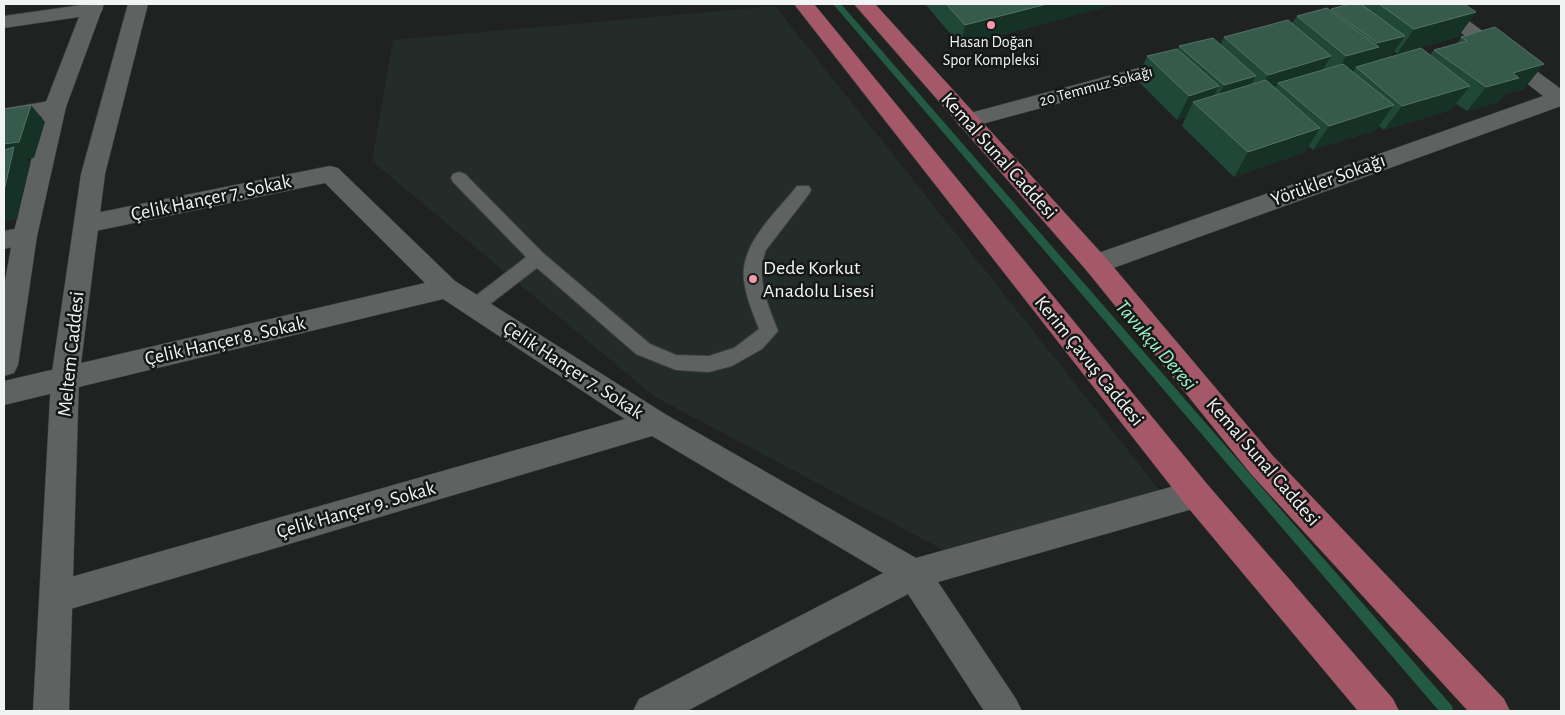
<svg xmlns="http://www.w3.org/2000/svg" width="1565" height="715" font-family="'Alegreya Sans',sans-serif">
<rect width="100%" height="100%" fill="#1f2220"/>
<path fill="#232c28" d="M775,6L1162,493L947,552L655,397L372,161L393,40Z"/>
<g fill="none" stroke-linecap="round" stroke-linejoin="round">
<path fill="#225a44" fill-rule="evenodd" d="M833,4H841L1452,706L1453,711H1439Z"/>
<defs>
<path id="service" d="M459,172L465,174L543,253L650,344L676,355L709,356L734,348L759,329C753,313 746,298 744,281C739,244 776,213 797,186H809L811,190L809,194L766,250C755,279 768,304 778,331L762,349L732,366L709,372L676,370L636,354L537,268L481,311L475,313L469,311L466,306L469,301L526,257L453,182L451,178L453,174Z"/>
<g id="minor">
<path d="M88,4L100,5L103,9L100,13L93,15L4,28V16Z"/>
<path d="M1424,4H1446L1561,89V106L1105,271L1096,274L1087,271L1083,264L1087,257L1543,96Z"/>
<path d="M1176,58L1183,60L1187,65L1183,70L967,128L959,126L956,121L959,116Z"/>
<path d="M55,100L63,102L66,107L63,112L4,123V109Z"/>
<path d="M330,166L338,168L455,281L665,414L916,558L1196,480L1207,484L1211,494L1207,504L1196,508L938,582L1016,699L1022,711H984L908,594L687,711H633L639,699L883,573L652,436L57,613L45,608L41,597L45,586L57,581L625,419L443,299L4,405V381L425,283L325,183L86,233L77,230L74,224L77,218L86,215Z"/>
<path d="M25,227L34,230L37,236L34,242L4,249V231Z"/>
</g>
<g id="tertiary">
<path d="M84,4H104L66,107L37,236L18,365L14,373L4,376V287L13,236L44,107Z"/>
<path d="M128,4H148L105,174L79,379L69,711H33L51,379L81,174Z"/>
</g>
<g id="primary">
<path d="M794,4H814L1207,484L1393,699L1399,711H1358L1185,504Z"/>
<path d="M854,4H875L1105,257L1273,456L1504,699L1510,711H1468L1251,474L1087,271Z"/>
</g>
</defs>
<use href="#service" stroke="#3c3e3d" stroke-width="2"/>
<use href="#minor" stroke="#3c3e3d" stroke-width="1"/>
<use href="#tertiary" stroke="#3c3e3d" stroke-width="1"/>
<use href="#primary" stroke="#3c3e3d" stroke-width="1"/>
<use href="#service" fill="#5e6260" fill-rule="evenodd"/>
<use href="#minor" fill="#5e6260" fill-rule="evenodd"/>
<use href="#tertiary" fill="#5e6260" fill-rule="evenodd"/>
<use href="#primary" fill="#a45868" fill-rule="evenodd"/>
</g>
<g fill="#204838">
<path d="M925,4H1116L961,46Z"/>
<path d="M1362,4H1464L1476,12L1458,37L1397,54L1394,51L1390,57L1430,55L1434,50L1457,44L1461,37L1495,27L1524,89L1505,94L1499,102L1467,111L1456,104L1451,110L1384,130L1379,126L1376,130L1313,150L1308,146L1305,152L1234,177L1182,126L1186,117L1177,120L1137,80L1147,56L1178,49L1179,46L1221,44L1224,37L1292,23L1297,16Z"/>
</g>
<g fill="#163126">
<path d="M1047,4H1116L961,46L965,25Z"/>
<path d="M1476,12L1458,37L1397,54L1414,29Z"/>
<path d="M1405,36L1388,60L1356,67L1352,74L1331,80L1346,56L1374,48L1377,43Z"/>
<path d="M1331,56L1316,81L1278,83L1272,94L1255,99L1268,75Z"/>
<path d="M1544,64L1524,89L1505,94L1499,102L1467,111L1486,87L1513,73Z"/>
<path d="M1256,76L1243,101L1211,110L1224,85Z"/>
<path d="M1219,86L1207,110L1193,102L1186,117L1177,120L1189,96Z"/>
<path d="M1470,86L1451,110L1384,130L1402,106Z"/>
<path d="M31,105L45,122L34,158L26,159L30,164L17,219L4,222V144Z"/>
<path d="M1394,105L1376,130L1313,150L1329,126Z"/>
<path d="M1320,128L1305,152L1234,177L1248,152Z"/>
</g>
<g fill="#365a4c" stroke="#547266">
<path d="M946,4H1047L965,25Z"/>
<path d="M1350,4H1361L1405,36L1377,43L1331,9Z"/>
<path d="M1379,4H1464L1476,12L1414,29Z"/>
<path d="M1327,8L1379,47L1346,56L1297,16Z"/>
<path d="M1288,20L1331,56L1268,75L1224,37Z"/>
<path d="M1495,27L1544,64L1513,73L1519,78L1486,87L1434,50L1467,41L1461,37Z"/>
<path d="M1213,38L1256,76L1224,85L1179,46Z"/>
<path d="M1421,48L1470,86L1402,106L1356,67Z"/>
<path d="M1177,49L1219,86L1189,96L1147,56Z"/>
<path d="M1343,64L1394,105L1329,126L1278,83Z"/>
<path d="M1266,80L1320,128L1248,152L1193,102Z"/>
<path d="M31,105L19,142L4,144V109Z"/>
<path d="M14,147L4,191V150Z"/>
</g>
<g fill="#f39aa8" stroke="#161817" stroke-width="2">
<circle cx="991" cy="25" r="5"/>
<circle cx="753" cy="279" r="5"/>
</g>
<g text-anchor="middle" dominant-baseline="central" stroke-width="5" stroke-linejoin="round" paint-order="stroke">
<g font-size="16" fill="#f2f4f3" stroke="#161817">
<text x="991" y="42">Hasan Doğan<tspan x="991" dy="18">Spor Kompleksi</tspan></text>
</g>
<g font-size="16" fill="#f2f4f3" stroke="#161817">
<text transform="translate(1096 86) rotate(-15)">20 Temmuz Sokağı</text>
</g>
<g font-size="20" fill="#f2f4f3" stroke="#161817">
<text transform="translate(999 156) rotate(48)">Kemal Sunal Caddesi</text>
<text transform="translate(1328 180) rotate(-20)">Yörükler Sokağı</text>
<text transform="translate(211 198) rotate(-12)">Çelik Hançer 7. Sokak</text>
<text transform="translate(225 341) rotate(-13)">Çelik Hançer 8. Sokak</text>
<text transform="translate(71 354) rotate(-84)">Meltem Caddesi</text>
<text transform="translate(1089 361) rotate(51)">Kerim Çavuş Caddesi</text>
<text transform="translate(573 370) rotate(33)">Çelik Hançer 7. Sokak</text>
<text transform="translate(1263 462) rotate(49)">Kemal Sunal Caddesi</text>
<text transform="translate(356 510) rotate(-16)">Çelik Hançer 9. Sokak</text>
</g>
<g font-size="20" fill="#f2f4f3" stroke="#161817" text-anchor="start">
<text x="763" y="268">Dede Korkut<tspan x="763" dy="23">Anadolu Lisesi</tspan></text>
</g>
<g font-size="21" font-style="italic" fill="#9bf1ca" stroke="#161817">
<text transform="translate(1156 345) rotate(49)">Tavukçu Deresi</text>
</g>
</g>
<rect width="1565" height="715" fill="none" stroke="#f2f4f3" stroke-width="10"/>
</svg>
